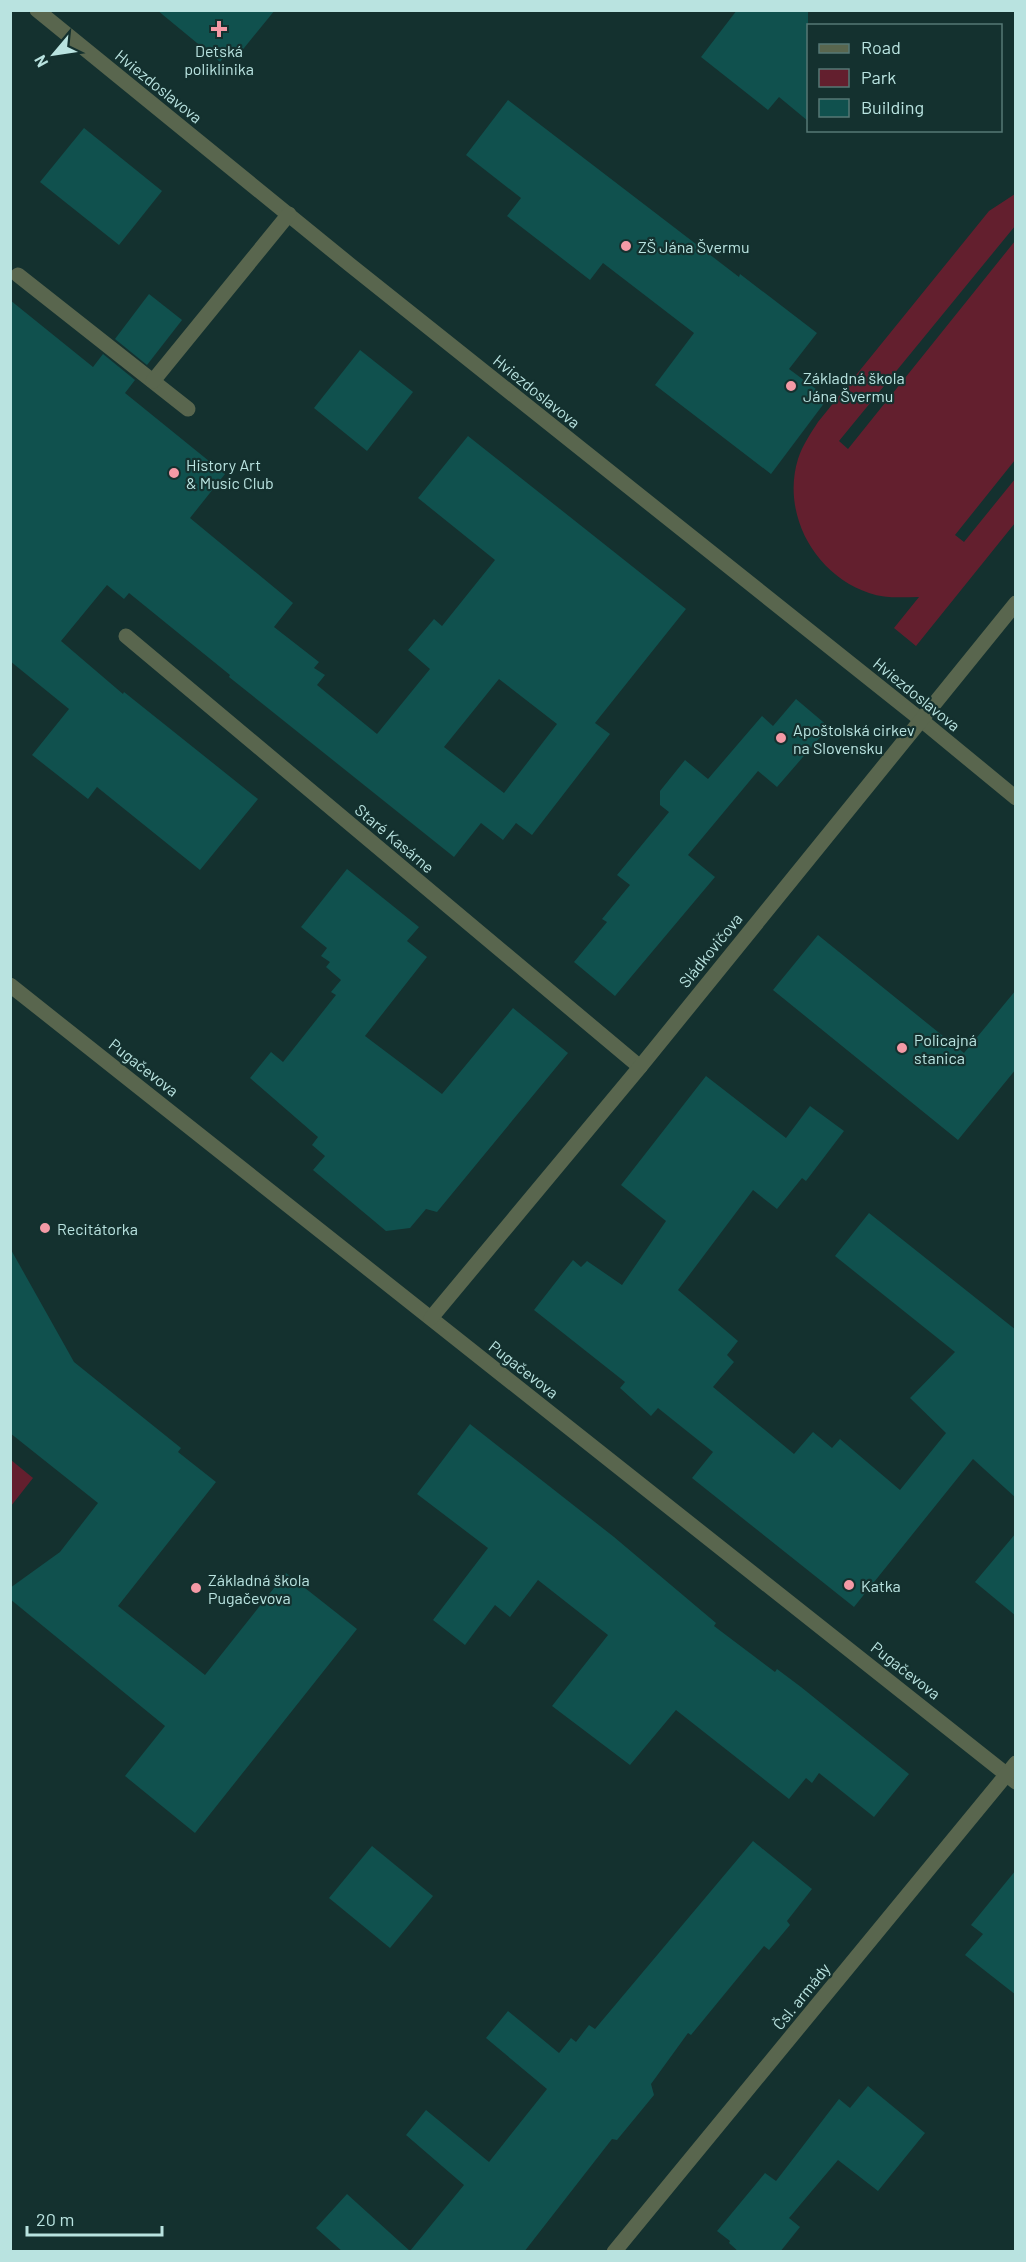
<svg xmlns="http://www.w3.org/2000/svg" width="1026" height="2262" font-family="Barlow,sans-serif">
<rect width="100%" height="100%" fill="#14312f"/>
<g fill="#631f2e">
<path d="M1015,194V226L839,441L848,449L1015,241V460L955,535L964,542L1015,479V523L916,646L894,628L919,597C902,597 886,599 869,593C815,575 781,514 798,459C802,446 811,433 818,422L989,211Z"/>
<path d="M11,1460L33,1478L11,1506Z"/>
</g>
<g fill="#10514e" fill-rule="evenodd">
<path d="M157,10H275L240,53L232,47L220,62Z"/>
<path d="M737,10H808V121L779,97L768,110L701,57Z"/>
<path d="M508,100L739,277L740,274L817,333L789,369L828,398L771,474L655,385L694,333L603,263L590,280L507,216L521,198L466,155Z"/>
<path d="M84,128L162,191L119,245L40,182Z"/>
<path d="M149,294L182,320L147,365L115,339Z"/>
<path d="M10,300L93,367L103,354L135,380L125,393L225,474L190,518L293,603L274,627L319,662L314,668L325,675L317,685L377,734L430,669L408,650L434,619L442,626L495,560L418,498L468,436L686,609L595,723L610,734L532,835L516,823L503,840L481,823L454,857L229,677L230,675L129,593L124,599L107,585L61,641L123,694L124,692L258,799L200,870L97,787L88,799L32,755L69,709L10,661ZM499,679L557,724L504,793L444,747Z"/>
<path d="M360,350L413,392L367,451L314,408Z"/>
<path d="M796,699L829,727L777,787L758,771L688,855L715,877L615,996L574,962L607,922L602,919L630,885L617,875L669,812L660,805V791L685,760L708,779L762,716L773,726Z"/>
<path d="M347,869L419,927L407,941L427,957L365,1036L442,1094L513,1008L568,1053L437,1212L426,1209L410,1228L386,1231L313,1170L325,1156L312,1145L318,1137L250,1078L271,1052L283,1062L336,995L331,992L341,980L326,967L330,962L321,956L327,948L301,927Z"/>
<path d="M818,935L964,1053L1016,990V1069L958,1140L773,990Z"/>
<path d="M706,1076L786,1138L810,1106L844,1131L806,1181L802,1178L777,1209L753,1190L678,1290L738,1341L727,1355L734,1362L713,1387L794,1454L813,1432L832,1448L840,1439L900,1490L946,1433L910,1398L955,1352L835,1256L869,1213L1016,1330V1498L973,1459L854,1607L692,1478L713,1452L658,1408L651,1416L620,1388L625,1382L534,1310L573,1260L581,1267L587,1261L622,1285L666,1221L621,1185Z"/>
<path d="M10,1248L74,1362L181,1448L178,1452L216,1482L118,1606L205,1675L286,1573L357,1629L195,1833L125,1776L165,1726L10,1599V1588L60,1552L98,1503L10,1433Z"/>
<path d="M470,1424L614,1537L716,1623L714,1626L775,1672L777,1669L801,1687L909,1774L874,1817L819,1773L812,1783L806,1778L789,1799L676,1710L630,1765L552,1706L608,1635L538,1580L510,1617L495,1605L465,1645L433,1620L488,1548L417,1494Z"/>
<path d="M1016,1533V1616L975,1582Z"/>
<path d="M753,1841L812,1889L787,1921L790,1925L769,1950L764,1946L691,2035L688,2033L651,2084L654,2095L617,2140L612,2139L524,2252H343L316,2228L347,2194L410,2251L464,2185L406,2135L426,2110L489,2162L547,2089L486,2038L508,2011L559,2053L571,2038L576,2042L589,2025L595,2029Z"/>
<path d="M372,1846L433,1896L390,1948L329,1898Z"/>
<path d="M1016,1870V1995L965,1955L983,1934L971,1925Z"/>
<path d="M868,2086L925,2133L878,2191L838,2160L789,2218L800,2227L780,2252H739L729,2243L730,2241L717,2231L765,2173L776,2181L839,2099L850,2108Z"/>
</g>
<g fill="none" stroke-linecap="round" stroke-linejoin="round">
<g stroke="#59664e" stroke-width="15">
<path d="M37,10L349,264L920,719L1016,798"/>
<path d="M18,275L188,409"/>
<path d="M153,381L289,214"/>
<path d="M126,636L640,1067"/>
<path d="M10,985L1016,1782"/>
<path d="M431,1318L640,1067L1016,603"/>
<path d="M614,2252L1016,1763"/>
</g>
</g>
<g fill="#f49aa6" stroke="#14312f" stroke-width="2">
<path d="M216 20h6v6h6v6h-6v6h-6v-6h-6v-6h6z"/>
<circle cx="626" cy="246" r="6"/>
<circle cx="791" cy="386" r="6"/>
<circle cx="174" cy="473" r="6"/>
<circle cx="781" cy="738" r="6"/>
<circle cx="902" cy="1048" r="6"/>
<circle cx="45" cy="1228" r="6"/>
<circle cx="849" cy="1585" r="6"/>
<circle cx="196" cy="1588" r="6"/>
</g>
<g text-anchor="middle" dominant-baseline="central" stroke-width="4.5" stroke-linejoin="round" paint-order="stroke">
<g font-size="16" fill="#b9e3e0" stroke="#14312f" text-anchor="start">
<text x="219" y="50" text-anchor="middle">Detská<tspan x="219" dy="18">poliklinika</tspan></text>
<text x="638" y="246">ZŠ Jána Švermu</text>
<text x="803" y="377">Základná škola<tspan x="803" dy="18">Jána Švermu</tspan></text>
<text x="186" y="464">History Art<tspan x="186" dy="18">&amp; Music Club</tspan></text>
<text x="793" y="729">Apoštolská cirkev<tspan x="793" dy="18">na Slovensku</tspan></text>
<text x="914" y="1039">Policajná<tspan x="914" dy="18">stanica</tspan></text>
<text x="57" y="1228">Recitátorka</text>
<text x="208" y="1579">Základná škola<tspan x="208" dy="18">Pugačevova</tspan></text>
<text x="861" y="1585">Katka</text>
</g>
<g font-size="16" fill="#b9e3e0" stroke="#14312f">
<text transform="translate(159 86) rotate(39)">Hviezdoslavova</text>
<text transform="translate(537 391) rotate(39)">Hviezdoslavova</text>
<text transform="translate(917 694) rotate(39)">Hviezdoslavova</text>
<text transform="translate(395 838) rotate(40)">Staré Kasárne</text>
<text transform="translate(710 950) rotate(-51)">Sládkovičova</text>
<text transform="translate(144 1067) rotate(38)">Pugačevova</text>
<text transform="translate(524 1369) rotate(38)">Pugačevova</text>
<text transform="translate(906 1670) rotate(38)">Pugačevova</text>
<text transform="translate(801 1996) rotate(-51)">Čsl. armády</text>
</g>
</g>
<rect width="1026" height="2262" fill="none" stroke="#b9e3e0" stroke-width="24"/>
<rect x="807" y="24" width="195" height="108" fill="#14312f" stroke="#567876" stroke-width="1.5"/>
<rect x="819" y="44" width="30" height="9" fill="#59664e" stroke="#567876" stroke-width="1.5"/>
<text x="861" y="54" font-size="18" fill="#b9e3e0">Road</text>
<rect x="819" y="69" width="30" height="18" fill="#631f2e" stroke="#567876" stroke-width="1.5"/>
<text x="861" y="84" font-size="18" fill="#b9e3e0">Park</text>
<rect x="819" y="99" width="30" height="18" fill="#10514e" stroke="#567876" stroke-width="1.5"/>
<text x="861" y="114" font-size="18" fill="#b9e3e0">Building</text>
<g transform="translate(54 54) rotate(241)" stroke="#14312f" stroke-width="4.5" paint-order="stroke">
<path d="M0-4.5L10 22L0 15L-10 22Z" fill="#b9e3e0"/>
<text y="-9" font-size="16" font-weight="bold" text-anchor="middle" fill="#b9e3e0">N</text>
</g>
<path d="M27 2226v9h135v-9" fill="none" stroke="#b9e3e0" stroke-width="3"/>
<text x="36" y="2226" font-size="18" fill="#b9e3e0" stroke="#14312f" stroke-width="4.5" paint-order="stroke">20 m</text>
</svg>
